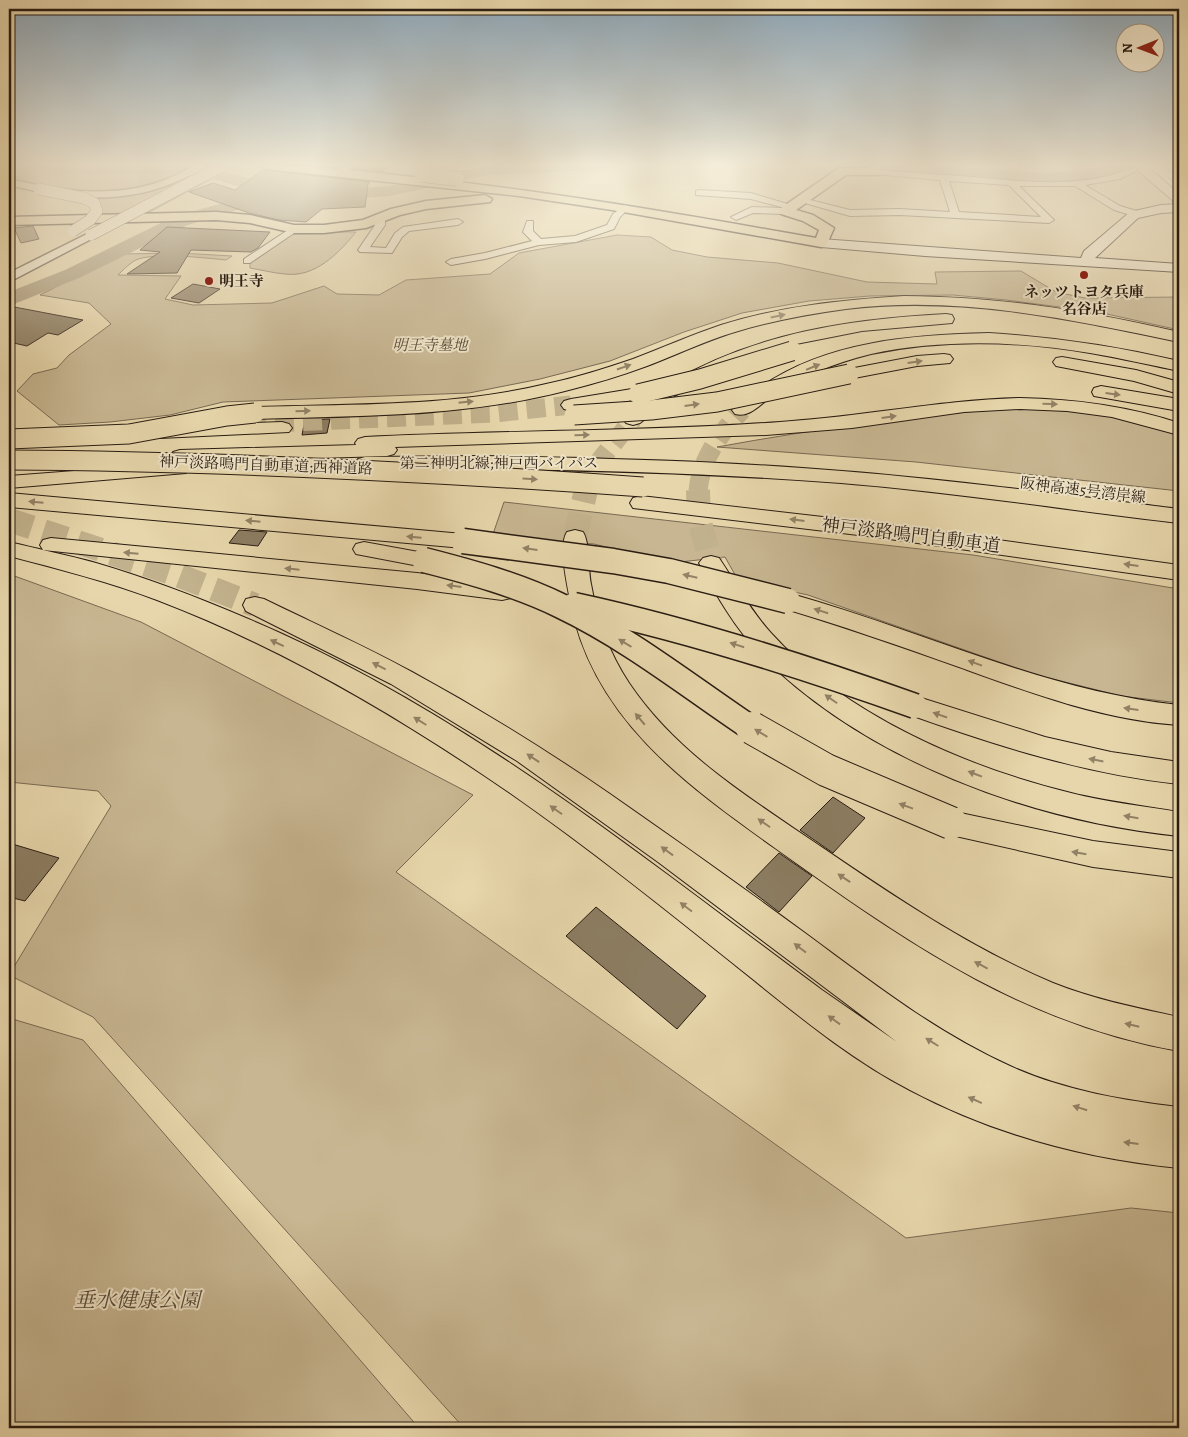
<svg xmlns="http://www.w3.org/2000/svg" width="1188" height="1437" font-family="Alegreya,'Noto Serif JP',serif">
<rect width="100%" height="100%" fill="#e7d6ab"/>
<filter id="stains"><feTurbulence type="fractalNoise" baseFrequency=".004" numOctaves="4"/><feColorMatrix values="0 0 0 0 .2 0 0 0 0 .09 0 0 0 0 .02 0 0 0 .5 -.17"/></filter>
<radialGradient id="worn" r=".72"><stop offset=".6" stop-color="#630" stop-opacity="0"/><stop offset="1" stop-color="#630" stop-opacity=".3"/></radialGradient>
<g fill="#c7b691" stroke="#786952">
<path d="M9,165L65,172L155,170L215,177L142,216L95,217L102,208L44,186L9,177Z"/>
<path d="M340,232H356C339,253 315,278 285,274C273,273 262,270 250,268V263L291,234Z"/>
<path d="M617,235L651,237L672,250L707,257L778,263L867,282L937,284L935,272L1021,271L1056,292L1085,298L1179,297V330L1098,312L1006,300L953,295L870,296L809,301L742,313L684,332L610,361L540,379L469,393L223,402L170,415L110,422L59,425L17,391L33,374L57,368L69,355L111,324L89,303L40,295L121,254L179,253L232,256L226,260C207,258 153,252 136,260C130,263 123,270 118,275L181,276L165,299L193,305L272,303L324,286L337,294L379,295L406,280L490,274L519,253Z"/>
<path d="M1016,408L1084,412L1135,421L1179,433V491L916,462L717,447C816,429 916,415 1016,408Z"/>
<path d="M504,502L973,555L1179,589V703L1121,696L1033,674L808,595L738,580L725,557L671,563L594,544L492,537Z"/>
<path d="M9,574L141,622L473,795L396,872L906,1238L1131,1208L1179,1213V1428H464L93,1017L9,975L111,806L98,791L9,782Z"/>
<path d="M9,1018L83,1040L419,1428H9Z"/>
</g>
<g fill="none" stroke-linecap="round" stroke-linejoin="round">
<g fill="#a69777" fill-rule="evenodd">
<path d="M33,165H200L281,187L332,190L390,186L485,165H609L607,169L601,170L487,175L390,196L332,200L280,197L185,226L79,278L9,306V292L65,270L171,218L260,192L191,173L90,174L41,170L35,169Z"/>
<path d="M851,165H921L1044,173L1089,170L1111,165H1136C1113,198 902,174 859,170L853,169Z"/>
</g>
</g>
<g fill="#8c7d62" stroke="#291c12">
<path d="M357,165H390L382,172L354,169Z"/>
<path d="M263,170L370,182L368,184L365,207L322,209L306,222L279,220L249,213L189,192L213,183L235,190Z"/>
<path d="M33,226L39,239L21,243L14,228Z"/>
<path d="M167,227L270,232L258,248L251,252L191,250L177,273L127,274L160,252L140,250Z"/>
<path d="M193,284L220,289L199,303L171,298Z"/>
<path d="M9,306L51,314L83,320L58,335L48,333L27,346L9,342Z"/>
<path d="M330,419L327,433L302,435L305,420Z"/>
<path d="M239,530L267,532L258,546L229,543Z"/>
<path d="M833,797L865,818L833,853L800,830Z"/>
<path d="M9,843L59,858L25,901L9,897Z"/>
<path d="M779,853L812,876L779,912L746,887Z"/>
<path d="M596,907L706,996L677,1029L566,936Z"/>
</g>
<g fill="none" stroke-linecap="round" stroke-linejoin="round">
<g stroke="#c1b18c" stroke-width="19" stroke-dasharray="19 9" stroke-linecap="butt">
<path d="M247,424L494,413L571,405"/>
<path d="M585,491L601,459L633,419"/>
<path d="M698,491C701,458 720,434 742,410"/>
</g>
<g stroke="#c1b18c" stroke-width="24" stroke-dasharray="24 12" stroke-linecap="butt">
<path d="M698,490L699,519L711,563"/>
<path d="M9,520L175,574L255,605"/>
<path d="M575,537L586,490"/>
</g>
<defs>
<g id="minor">
<path d="M467,165H493L489,167L442,173L423,178L419,176L441,169Z"/>
<path d="M1138,165H1149L1120,179L1085,185L1120,206L1140,212L1141,214L1137,217L1114,210L1075,186H1019L1052,218L1054,220L1049,223L900,215L850,216L798,201L802,198L850,210L900,209L950,212L940,180L874,174L870,172L874,170C907,172 940,175 973,177C1027,182 1088,190 1138,165ZM949,181L1009,185L1041,217L959,212Z"/>
<path d="M1152,165H1161L1179,179V185Z"/>
<path d="M699,190L751,193L797,207L793,210L751,199L696,195V191Z"/>
<path d="M625,205L629,208L620,217L614,229L576,242L539,245L485,259L451,265L446,262L451,259L485,253L532,241L523,232L527,221H533V231L541,239L575,236L607,225L613,214Z"/>
<path d="M752,207L783,208L787,211L783,214L753,213L736,220L731,217Z"/>
<path d="M380,216L385,219V225L370,247L386,248L395,233L403,227L458,219L463,222L458,225L409,231L402,237L392,253L360,252L358,250L375,225V219Z"/>
<path d="M294,226L299,229L297,231L250,263H244V259Z"/>
</g>
<g id="tertiary">
<path d="M196,165H209C202,172 190,175 182,179C126,206 66,199 9,185V179C56,190 106,198 153,184C168,180 182,172 196,165Z"/>
<path d="M343,165H355L345,174H337L336,172Z"/>
<path d="M1143,165H1154L1179,187V195L1175,194Z"/>
<path d="M91,232L97,235L95,237L9,282V273Z"/>
</g>
<path id="secondary" d="M1179,204V212L1161,213L1138,218L1095,258L1179,264V272L925,256L821,247L815,243L821,239L1081,258L1084,251L1130,212L1161,205Z"/>
<g id="primary">
<path d="M260,165C315,165 368,172 422,178C555,192 685,215 816,238L819,230L803,221L781,214L779,211L781,208L839,168H868L869,165H881L878,175H846L796,210L813,215L834,228L826,246L821,247L612,210L519,196L266,169Z"/>
<path d="M485,195L492,199L490,202L426,209L400,215L366,228L324,233H294L250,223L216,220L9,225V217L216,212L250,215L294,225H324L363,220L391,209L426,201Z"/>
</g>
<g id="motorway">
<path d="M904,296C1001,297 1085,310 1179,332V342C1070,319 959,295 846,309C809,314 771,321 735,332C705,341 676,355 647,366C620,376 593,384 565,391C464,417 359,416 255,419L248,417L245,413L248,409L255,407C351,404 451,407 546,384C575,378 604,369 633,359C662,348 691,335 721,325C781,306 842,300 904,296Z"/>
<path d="M946,314L952,315L954,319L952,323L862,331L786,346L747,359L709,376L673,397L640,423L633,425L626,423L623,419C632,406 657,391 672,382C756,333 850,319 946,314Z"/>
<path d="M989,333C1054,337 1116,346 1179,361V371C1150,365 1120,358 1090,353C1019,341 942,339 871,354C835,363 801,376 771,397C759,405 750,418 735,414L732,410C739,400 752,393 762,386C828,341 911,335 989,333Z"/>
<path d="M944,354L950,355L953,359L950,363L917,366L849,379L843,378L840,374L843,370L849,369L917,356Z"/>
<path d="M1062,357L1136,370L1179,382V394L1134,381L1056,366L1053,362L1056,358Z"/>
<path d="M1101,386L1179,399V411L1094,396L1092,392L1094,388Z"/>
<path d="M638,388L645,390L647,394L645,398L571,411L564,409L561,405L564,401L571,399Z"/>
<path d="M1020,398C1075,399 1127,406 1179,423V435L1112,417L1067,411L1020,409L964,412L852,428L766,435L395,447L397,450L394,454L387,456L180,462L173,460L170,456L173,452L180,450L356,445L355,443L358,439L365,437C503,430 642,432 780,422C860,417 940,400 1020,398Z"/>
<path d="M282,422L289,424L292,428L289,432L160,438L153,436L150,432L153,428L160,426Z"/>
<path d="M484,456C604,458 723,461 842,471C955,480 1067,495 1179,509V523C1066,510 954,492 841,483C682,471 524,468 365,469L358,467L355,463L358,459L365,457Z"/>
<path d="M179,463L186,465L189,469L186,473L9,488V476Z"/>
<path d="M9,493L463,534L471,536L474,541L471,546L463,548L9,507Z"/>
<path d="M641,496L875,523L1179,565V580L875,537L633,508L630,503L633,498Z"/>
<path d="M575,530L583,532C590,543 588,570 591,584C597,619 609,653 629,683C676,753 748,797 817,844C892,895 968,947 1053,983C1093,999 1137,1008 1179,1017V1051C1030,1025 917,949 796,863C700,794 593,726 570,600C567,584 558,545 567,532Z"/>
<path d="M51,538L417,573L502,584L511,586L514,592L511,598L502,600L417,589L43,550L40,545L43,540Z"/>
<path d="M9,542C38,549 67,555 96,563C147,578 197,597 246,618C459,707 639,855 822,990L897,1042L658,862L517,761L391,684L246,611L243,605L246,599L255,597L264,599C313,623 363,645 412,672C480,709 546,750 610,794C676,840 741,886 805,933C870,981 935,1032 1010,1066C1063,1090 1121,1100 1179,1107V1168C1086,1159 993,1134 910,1090C848,1058 794,1012 740,969C665,909 589,848 510,793C400,717 283,648 157,600C109,582 59,569 9,556Z"/>
<path d="M364,542L424,553L432,555L436,560L432,565L424,567L356,554L353,549L356,544Z"/>
<path d="M711,556L719,558C736,583 750,610 771,633C845,715 965,767 1071,793C1107,802 1143,806 1179,812V836C1031,821 867,761 760,654C735,628 716,595 699,563L703,558Z"/>
<path d="M788,593C919,629 1043,691 1179,705V725C1103,720 1031,693 959,667C900,646 840,625 779,607L776,601L779,595Z"/>
<path d="M915,696L1045,737L1111,752L1179,762V784C1085,774 994,745 905,713L901,706L905,699Z"/>
<path d="M951,811L1093,841L1179,852V878L1093,867L951,835L940,832L936,823L940,814Z"/>
</g>
</defs>
<use href="#minor" stroke="#584a38" stroke-width="2"/>
<use href="#tertiary" stroke="#584a38" stroke-width="3"/>
<use href="#secondary" stroke="#291c12" stroke-width="2"/>
<use href="#primary" stroke="#291c12" stroke-width="3"/>
<use href="#motorway" stroke="#291c12" stroke-width="2"/>
<use href="#minor" fill="#efe4c8" fill-rule="evenodd"/>
<use href="#tertiary" fill="#efe4c8" fill-rule="evenodd"/>
<use href="#secondary" fill="#efe4c8" fill-rule="evenodd"/>
<use href="#primary" fill="#e7d6ab" fill-rule="evenodd"/>
<use href="#motorway" fill="#e7d6ab" fill-rule="evenodd"/>
<defs>
<path id="minor-bridge" d="M1139,165L1179,200"/>
<g id="tertiary-bridge">
<path d="M39,189L84,198L94,203L97,211L90,220L73,231"/>
<path d="M91,235L224,165"/>
</g>
<path id="primary-bridge" d="M422,175L457,179"/>
<g id="motorway-bridge-far2">
<path d="M638,394L700,379L792,351"/>
<path d="M574,415L651,410L717,402L849,374"/>
<path d="M9,439L129,434L227,416L255,413"/>
<path d="M9,460C221,461 432,472 643,487"/>
</g>
<g id="motorway-bridge-far1">
<path d="M463,541L613,561L669,571L788,601"/>
<path d="M424,560C471,572 518,585 561,606C630,639 691,688 754,730"/>
<path d="M574,605C690,630 803,666 915,706"/>
</g>
<path id="motorway-bridge" d="M752,728L826,770L951,823"/>
</defs>
<use href="#minor-bridge" stroke="#584a38" stroke-width="11" stroke-linecap="butt"/>
<use href="#tertiary-bridge" stroke="#584a38" stroke-width="12" stroke-linecap="butt"/>
<use href="#primary-bridge" stroke="#291c12" stroke-width="15" stroke-linecap="butt"/>
<use href="#motorway-bridge-far2" stroke="#291c12" stroke-width="21" stroke-linecap="butt"/>
<use href="#motorway-bridge-far1" stroke="#291c12" stroke-width="27" stroke-linecap="butt"/>
<use href="#motorway-bridge" stroke="#291c12" stroke-width="34" stroke-linecap="butt"/>
<use href="#minor-bridge" stroke="#efe4c8" stroke-width="9"/>
<use href="#tertiary-bridge" stroke="#efe4c8" stroke-width="11"/>
<use href="#primary-bridge" stroke="#e7d6ab" stroke-width="14"/>
<use href="#motorway-bridge-far2" stroke="#e7d6ab" stroke-width="19"/>
<use href="#motorway-bridge-far1" stroke="#e7d6ab" stroke-width="24"/>
<use href="#motorway-bridge" stroke="#e7d6ab" stroke-width="32"/>
</g>
<defs><path id="oneway-solid" d="M-6-.8H1V-3.2L6.5 0L1 3.2V.8H-6Z" transform="scale(1.25)"/></defs>
<g fill="#928266">
<use href="#oneway-solid" transform="translate(778 316) rotate(-12)"/>
<use href="#oneway-solid" transform="translate(915 362) rotate(-8)"/>
<use href="#oneway-solid" transform="translate(624 367) rotate(-19)"/>
<use href="#oneway-solid" transform="translate(813 367) rotate(-22)"/>
<use href="#oneway-solid" transform="translate(1113 394) rotate(7)"/>
<use href="#oneway-solid" transform="translate(466 402) rotate(-6)"/>
<use href="#oneway-solid" transform="translate(1050 404) rotate(2)"/>
<use href="#oneway-solid" transform="translate(692 405) rotate(-8)"/>
<use href="#oneway-solid" transform="translate(303 411) rotate(-2)"/>
<use href="#oneway-solid" transform="translate(889 417) rotate(-8)"/>
<use href="#oneway-solid" transform="translate(582 435) rotate(-1)"/>
<use href="#oneway-solid" transform="translate(530 479) rotate(4)"/>
<use href="#oneway-solid" transform="translate(36 502) rotate(-175)"/>
<use href="#oneway-solid" transform="translate(797 520) rotate(-173)"/>
<use href="#oneway-solid" transform="translate(253 521) rotate(-175)"/>
<use href="#oneway-solid" transform="translate(414 537) rotate(-175)"/>
<use href="#oneway-solid" transform="translate(530 549) rotate(-172)"/>
<use href="#oneway-solid" transform="translate(131 553) rotate(-175)"/>
<use href="#oneway-solid" transform="translate(1131 565) rotate(-172)"/>
<use href="#oneway-solid" transform="translate(292 569) rotate(-174)"/>
<use href="#oneway-solid" transform="translate(690 576) rotate(-167)"/>
<use href="#oneway-solid" transform="translate(454 586) rotate(-173)"/>
<use href="#oneway-solid" transform="translate(821 611) rotate(-163)"/>
<use href="#oneway-solid" transform="translate(277 643) rotate(-155)"/>
<use href="#oneway-solid" transform="translate(625 643) rotate(-149)"/>
<use href="#oneway-solid" transform="translate(737 645) rotate(-163)"/>
<use href="#oneway-solid" transform="translate(975 663) rotate(-160)"/>
<use href="#oneway-solid" transform="translate(379 666) rotate(-153)"/>
<use href="#oneway-solid" transform="translate(831 699) rotate(-145)"/>
<use href="#oneway-solid" transform="translate(1131 709) rotate(-172)"/>
<use href="#oneway-solid" transform="translate(940 715) rotate(-161)"/>
<use href="#oneway-solid" transform="translate(640 719) rotate(-130)"/>
<use href="#oneway-solid" transform="translate(420 721) rotate(-148)"/>
<use href="#oneway-solid" transform="translate(761 733) rotate(-149)"/>
<use href="#oneway-solid" transform="translate(533 758) rotate(-146)"/>
<use href="#oneway-solid" transform="translate(1096 760) rotate(-169)"/>
<use href="#oneway-solid" transform="translate(975 774) rotate(-159)"/>
<use href="#oneway-solid" transform="translate(906 806) rotate(-160)"/>
<use href="#oneway-solid" transform="translate(556 810) rotate(-145)"/>
<use href="#oneway-solid" transform="translate(1131 817) rotate(-170)"/>
<use href="#oneway-solid" transform="translate(764 823) rotate(-145)"/>
<use href="#oneway-solid" transform="translate(667 851) rotate(-144)"/>
<use href="#oneway-solid" transform="translate(1079 853) rotate(-170)"/>
<use href="#oneway-solid" transform="translate(844 878) rotate(-146)"/>
<use href="#oneway-solid" transform="translate(686 907) rotate(-143)"/>
<use href="#oneway-solid" transform="translate(800 948) rotate(-143)"/>
<use href="#oneway-solid" transform="translate(981 965) rotate(-152)"/>
<use href="#oneway-solid" transform="translate(834 1020) rotate(-144)"/>
<use href="#oneway-solid" transform="translate(1132 1025) rotate(-167)"/>
<use href="#oneway-solid" transform="translate(932 1042) rotate(-148)"/>
<use href="#oneway-solid" transform="translate(975 1100) rotate(-156)"/>
<use href="#oneway-solid" transform="translate(1080 1108) rotate(-163)"/>
<use href="#oneway-solid" transform="translate(1131 1143) rotate(-173)"/>
</g>
<linearGradient id="sky" x2="0" y2="1"><stop stop-color="#8da8bb"/><stop offset="0.45" stop-color="#f4edd9"/><stop offset="1" stop-color="#f4edd9" stop-opacity="0"/></linearGradient>
<rect width="1188" height="366" fill="url(#sky)"/>
<g fill="#8f2418" stroke="#efe4c8" stroke-width="2">
<circle cx="1084" cy="275" r="5"/>
<circle cx="209" cy="281" r="5"/>
</g>
<g text-anchor="middle" dominant-baseline="central" stroke-width="4" stroke-linejoin="round" paint-order="stroke">
<g font-size="15" font-weight="bold" fill="#291c12" stroke="#efe4c8" text-anchor="start">
<text x="219" y="281">明王寺</text>
<text x="1084" y="292" text-anchor="middle">ネッツトヨタ兵庫<tspan x="1084" dy="17">名谷店</tspan></text>
</g>
<g font-size="15" font-style="italic" fill="#584a38" stroke="#efe4c8">
<text x="430" y="345">明王寺墓地</text>
</g>
<g font-size="15" fill="#291c12" stroke="#efe4c8">
<text x="499" y="463">第二神明北線;神戸西バイパス</text>
<text transform="translate(266 465) rotate(2)">神戸淡路鳴門自動車道;西神道路</text>
<text transform="translate(1083 490) rotate(7)">阪神高速5号湾岸線</text>
</g>
<g font-size="18" fill="#291c12" stroke="#efe4c8">
<text transform="translate(911 535) rotate(7)">神戸淡路鳴門自動車道</text>
</g>
<g font-size="21" font-style="italic" fill="#584a38" stroke="#efe4c8">
<text x="137" y="1300">垂水健康公園</text>
</g>
</g>
<rect width="1188" height="1437" fill="none" stroke="#e7d6ab" stroke-width="30"/>
<rect x="10" y="10" width="1168" height="1417" fill="none" stroke="#291c12" stroke-width="2.5"/>
<rect x="15" y="15" width="1158" height="1407" fill="none" stroke="#291c12"/>
<g transform="translate(1140 48) rotate(269)"><circle r="24" fill="#efe4c8" stroke="#a0947f"/>
<path d="M0-4L9 19L0 12L-9 19Z" fill="#8f2418"/>
<text y="-8" font-size="14" font-weight="bold" text-anchor="middle" fill="#291c12">N</text>
</g>
<rect width="100%" height="100%" filter="url(#stains)"/>
<rect width="100%" height="100%" fill="url(#worn)"/>
</svg>
